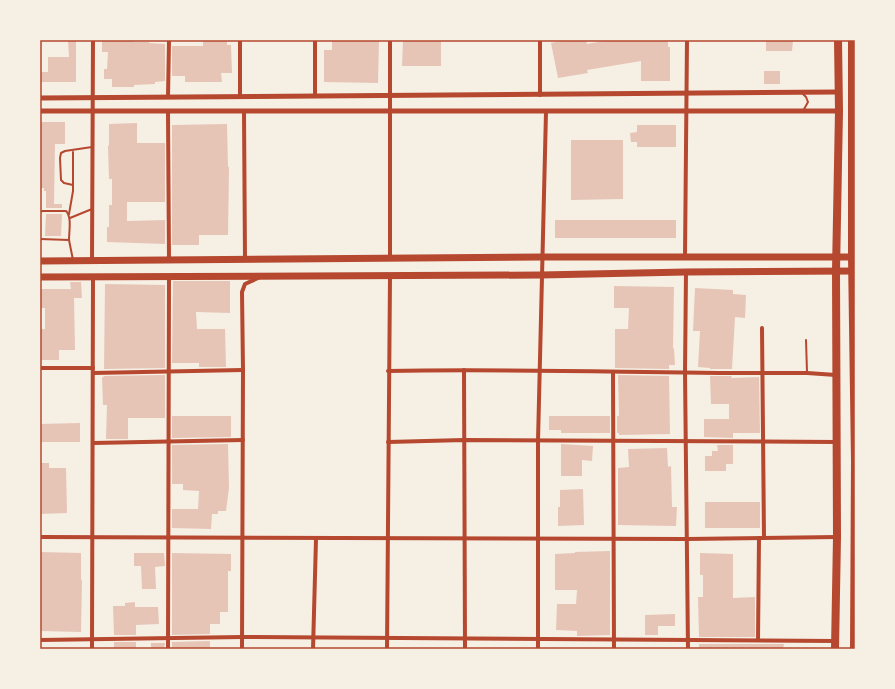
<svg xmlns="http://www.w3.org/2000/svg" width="895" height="689" font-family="Jost,sans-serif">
<rect width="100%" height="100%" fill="#f6efe4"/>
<g fill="#e6c5b7">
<path d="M68,40H76V82H40V72H48V57H69Z"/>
<path d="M102,40H133V42H149V43L165,44V81L155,82V84L134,85V87H112V79H104V69H107L108,52H102Z"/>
<path d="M203,40H227V45H231L232,73H221L222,82H185V76H172V46H203Z"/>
<path d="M332,40H379L378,83L324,82V50H332Z"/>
<path d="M403,40H441V66H402Z"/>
<path d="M566,40H586L587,44L609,40H668V47H670V81H641V61L587,70L588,73L558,78L551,43Z"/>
<path d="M766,40H793L792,51H766Z"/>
<rect x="764" y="71" width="16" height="13"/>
<path d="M41,122H65V144H55L54,204H62V208H46V191H44V188H40Z"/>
<path d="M137,123V143H165V202H127V221L165,220V244L107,242V227H109V205H112V179H109L108,146L109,145V124Z"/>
<path d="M227,124L228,167H229L228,235H199V245H172V125Z"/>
<path d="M637,125H676V147H637V142H631L630,133L637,132Z"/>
<path d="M571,140H623V199L571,200Z"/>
<path d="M46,214H62L61,236H45Z"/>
<rect x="555" y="220" width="121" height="18"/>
<path d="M173,281H230V313L196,312L197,329H225L226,367H199V363H172Z"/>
<path d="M70,282H81L82,298H74L75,350H59V360H40V329H45V308H40V289H71Z"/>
<path d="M105,284L165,285V368L104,369Z"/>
<path d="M614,286L674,287L673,349L674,348L675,365H669V369L615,368V329H628L629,308H614Z"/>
<path d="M695,288L733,290V294L746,295L745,318L735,317L732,369H710V368L698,367L700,331H693Z"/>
<path d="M165,375V418H128V439H106L107,405H103L102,378L104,376Z"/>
<path d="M618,375L669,376L670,434L619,435V433H617V416H619Z"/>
<path d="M710,376H732L731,378L759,377L760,433H733V438L704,437V419H729V404H711Z"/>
<path d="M172,416H231V437L172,438Z"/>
<path d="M549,416H610V433H561V430H549Z"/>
<path d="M80,423V442H40V424Z"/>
<path d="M228,444L229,488L226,511H218V514H212L211,529L172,528V509H198L199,491L183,490V484H172V445Z"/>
<path d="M561,444L593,446L592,461L582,460V476H561Z"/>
<path d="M717,445H733V464H726V471H705V456H712V451H718Z"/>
<path d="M667,448L668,467L671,466L672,507H677L676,526L618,525V468L629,467L628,449Z"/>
<path d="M40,463H49V468H66L67,513L40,514Z"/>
<path d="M583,489L584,525L558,526V507H560V490Z"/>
<rect x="705" y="502" width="55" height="26"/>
<path d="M610,551V635L577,636V631L556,630L557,604H576L577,590H555V554L575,553V552Z"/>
<path d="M40,552L81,553V580H82L81,632L40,631Z"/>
<path d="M134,553H164L165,566L155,567L156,589H142L141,566H134Z"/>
<path d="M172,553L231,554V571H228V612H220V624H210V634L172,635Z"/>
<path d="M700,553L733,554V598L755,597V637H699L698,597H703V575H700Z"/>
<path d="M135,602V607H158L159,624L136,625V635H114L113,606H125V603Z"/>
<path d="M675,614V626H658V635H645V615Z"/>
<path d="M210,641V649H172V642Z"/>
<rect x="114" y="642" width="22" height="7"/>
<path d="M151,643H165L164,649H151Z"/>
<path d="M699,644H784L783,649H699Z"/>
</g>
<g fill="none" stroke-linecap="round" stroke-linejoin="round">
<g stroke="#b5482f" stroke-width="2">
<path d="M802,93L806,97L808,102L803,111"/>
<path d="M73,185L64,183L61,180L60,158L61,153L65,151L92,147"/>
<path d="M40,212L42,211H66C72,217 69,231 69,240"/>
<path d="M69,214L73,191V152"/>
<path d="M70,218L92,209"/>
<path d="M40,239L69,240L73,260"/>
<path d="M806,340L807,372"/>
</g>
<g stroke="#b5482f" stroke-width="4">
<path d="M315,40V96"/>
<path d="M540,40V95"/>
<path d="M240,96V40"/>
<path d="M168,97L169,40"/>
<path d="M168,112L169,260"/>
<path d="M244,112L245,259"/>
<path d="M685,256L687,40"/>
<path d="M390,258V40"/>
<path d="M92,261L93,40"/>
<path d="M686,272L685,372L688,649"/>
<path d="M762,328L764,538"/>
<path d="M40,368H93"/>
<path d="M464,370L465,649"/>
<path d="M388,371C528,368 667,374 807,373L836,375"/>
<path d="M613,372L614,649"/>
<path d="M93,373L243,370"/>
<path d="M388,442L464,440L836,442"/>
<path d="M93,443L243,440"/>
<path d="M40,537L687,539L837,537"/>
<path d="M40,640L242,637L835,641"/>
<path d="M758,640L759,538"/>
<path d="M92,649L93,277"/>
<path d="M168,649L169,276"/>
<path d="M242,649L243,370L242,292L245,284L258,278"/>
<path d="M313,649L316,539"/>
<path d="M387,649L390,276"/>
<path d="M538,649V441L546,112"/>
</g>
<g stroke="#b5482f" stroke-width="5">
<path d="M40,98L838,92"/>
<path d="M40,111H839"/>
</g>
<g stroke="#b5482f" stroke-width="7">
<path d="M40,261L542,257H855"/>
<path d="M40,277L541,275L686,272L855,271"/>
</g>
<g stroke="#b5482f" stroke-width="8">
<path d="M852,40V257L855,461L854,649"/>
<path d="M835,649L837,537L836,271L839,111L838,40"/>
</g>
</g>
<rect width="895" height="689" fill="none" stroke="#f6efe4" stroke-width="82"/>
<rect x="41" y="41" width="813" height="607" fill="none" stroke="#b5482f" stroke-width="1.5"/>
</svg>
